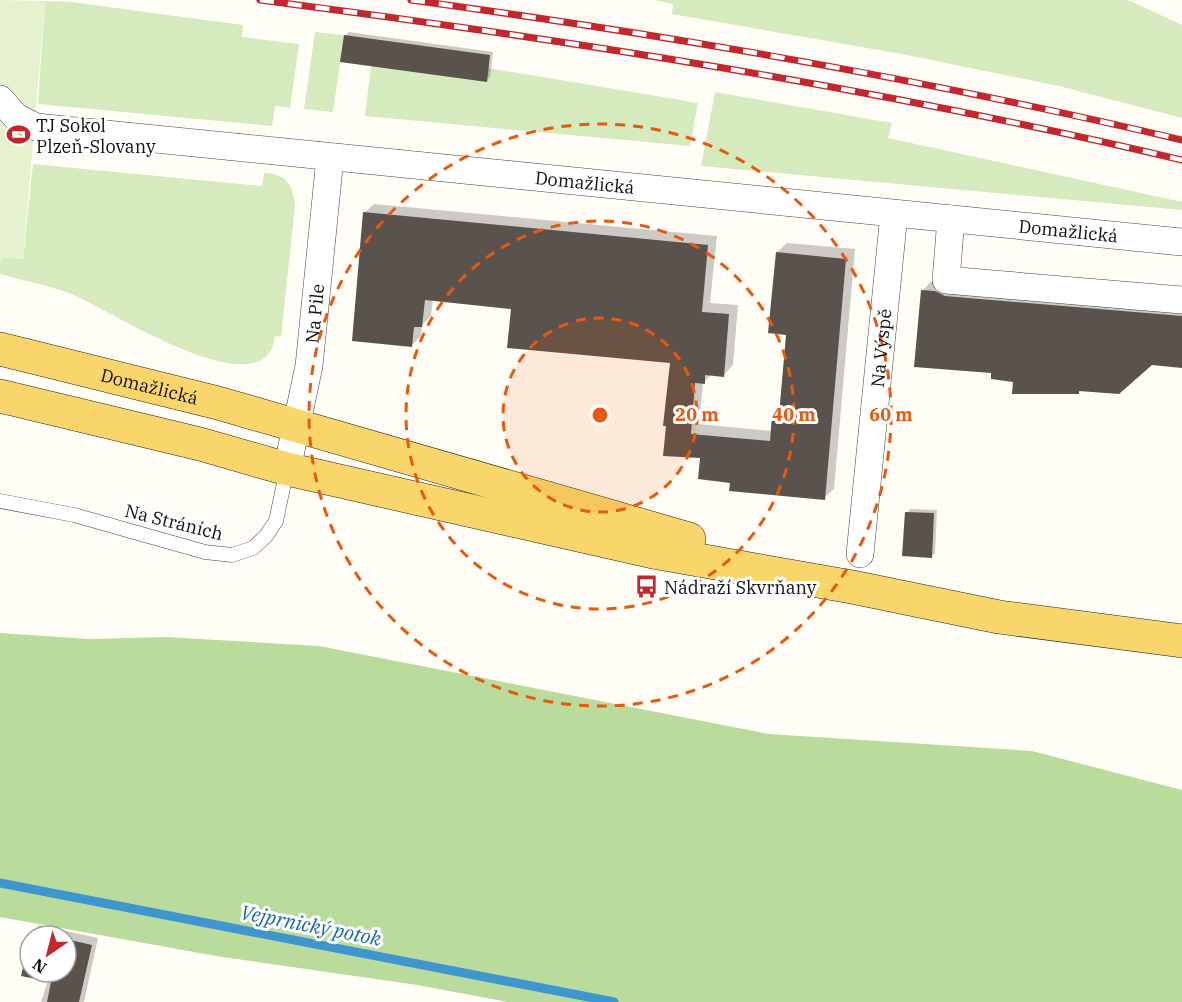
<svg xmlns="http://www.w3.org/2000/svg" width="1182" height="1002" font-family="'IBM Plex Serif',serif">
<rect width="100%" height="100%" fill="#fffdf5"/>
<g fill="#d5ebbd">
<path d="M654,0H1128L1182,25V118L1059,86L902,54L672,14L673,4Z"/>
<path d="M45,1L71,2L243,25L242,37L299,44L290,108L275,106L272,126L38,104Z"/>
<path d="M315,32L344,35L333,112L304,109Z"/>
<path d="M371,66L488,68L698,103L690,146L365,116Z"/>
<path d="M715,92L892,123L888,138L1182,202V210L701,166Z"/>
<path d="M33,164L262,186L264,173C286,174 293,184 295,206L281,337L275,336C267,415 102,305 71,294C48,285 23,281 0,274V261L4,257L23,259Z"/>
</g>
<path fill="#b9dc9c" d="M0,633L89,639L167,637L319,646L769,734L1032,751L1182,790V1002H508L417,985L216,956L0,917Z"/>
<path fill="#e6f2cf" d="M0,0L45,1L23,259L4,257L0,261Z"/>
<g fill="#0003">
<path d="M349,32L493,52L490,77L486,80L345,36Z"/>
<path d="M374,204L717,236L710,303L738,305L733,365L724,375L712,374L703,383L699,424L773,431L774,416L781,409L788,334L777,252L787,243L855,249L834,489L824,498L732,481L701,457L665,454L672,362L513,308L433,299L431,316L422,325L421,336L412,345L364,213Z"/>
<path d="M931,282L1182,307V366L1151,363L1078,392L1014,380L923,290Z"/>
<path d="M910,509L937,510L935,553L931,557L907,513Z"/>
<path d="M39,925L98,938L84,1002H41L48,980L22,974L30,942V972H66V936H31Z"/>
</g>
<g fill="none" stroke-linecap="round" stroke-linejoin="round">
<path stroke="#3f96cf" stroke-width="9" d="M0,883L614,1002"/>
</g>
<g fill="#5a524d">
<path d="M344,35L490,55L487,82L340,62Z"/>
<path d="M363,212L708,245L702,312L729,314L724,377L705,375V384L695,383L691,434L770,441L772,415H779L786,335L768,333L776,252L846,259L825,500L729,491L730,483L698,479L700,458L663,456L666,426H663L670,363L507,348L511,309L425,300L422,327H414L412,347L352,341Z"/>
<path d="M921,290L935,291L945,296L1182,316V368L1152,365L1119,394L1079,391V394H1012L1013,382L991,379V373L914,367Z"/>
<path d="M905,512L934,513L932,558L902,556Z"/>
<path d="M31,931L54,936H30V972H66V939L92,945L79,1002H47L51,982L21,976Z"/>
</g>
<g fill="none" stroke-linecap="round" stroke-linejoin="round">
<defs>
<path id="service" d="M0,501L74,515L205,552L232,555L253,548L266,536L276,521L287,469"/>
<g id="minor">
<path id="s1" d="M0,99L16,117L36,127L1182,242"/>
<path d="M951,219L946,280L1182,300"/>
<path id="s2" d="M287,469L309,366L330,158"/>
<path id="s3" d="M860,554L894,214"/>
</g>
<g id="primary">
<path id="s4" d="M0,349L218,403L689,539"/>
<path d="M0,396L200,444L287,469L653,552L852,587L999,617L1182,641"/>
</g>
</defs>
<use href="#service" stroke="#444" stroke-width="15"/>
<use href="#minor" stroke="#444" stroke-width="28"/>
<use href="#primary" stroke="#222" stroke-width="34"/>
<use href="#service" stroke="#fff" stroke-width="14"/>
<use href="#minor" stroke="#fff" stroke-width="27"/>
<use href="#primary" stroke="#f9d66b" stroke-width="33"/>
<defs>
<g id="rail">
<path d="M260,0C570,40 878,88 1182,160"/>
<path d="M411,0C670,35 928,80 1182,140"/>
</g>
</defs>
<use href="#rail" stroke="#c4262e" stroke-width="7"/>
<use href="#rail" stroke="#fff" stroke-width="4.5" stroke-dasharray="14" stroke-linecap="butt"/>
</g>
<circle cx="600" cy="415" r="97" fill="#e8590c" fill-opacity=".12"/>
<g fill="none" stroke="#e8590c" stroke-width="3" stroke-dasharray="10 8">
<circle cx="600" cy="415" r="97"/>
<circle cx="600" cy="415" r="194"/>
<circle cx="600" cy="415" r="291"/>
</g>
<defs>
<symbol id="stadium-bare" viewBox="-9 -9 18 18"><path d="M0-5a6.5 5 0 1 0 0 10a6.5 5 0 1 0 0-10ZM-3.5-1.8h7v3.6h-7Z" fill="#c4262e" stroke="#fff" stroke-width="2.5" paint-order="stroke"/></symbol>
<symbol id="bus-bare" viewBox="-9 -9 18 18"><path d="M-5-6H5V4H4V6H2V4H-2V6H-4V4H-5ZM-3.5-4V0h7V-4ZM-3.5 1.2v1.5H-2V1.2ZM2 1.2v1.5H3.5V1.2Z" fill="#c4262e" stroke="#fff" stroke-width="2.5" paint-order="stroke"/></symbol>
</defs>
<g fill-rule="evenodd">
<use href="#stadium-bare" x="2" y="118" width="33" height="33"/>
<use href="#bus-bare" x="630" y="570" width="33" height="33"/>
</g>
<g text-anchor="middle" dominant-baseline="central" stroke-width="6" stroke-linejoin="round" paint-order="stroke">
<g font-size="18" fill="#111" stroke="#fff" text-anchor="start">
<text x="36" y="125">TJ Sokol<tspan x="36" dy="21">Plzeň-Slovany</tspan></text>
<text x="664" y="587">Nádraží Skvrňany</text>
</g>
<g font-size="18" fill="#111" stroke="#fff">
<text stroke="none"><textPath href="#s1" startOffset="598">Domažlická</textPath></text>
<text stroke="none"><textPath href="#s1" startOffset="1084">Domažlická</textPath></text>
<text stroke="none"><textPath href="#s2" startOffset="158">Na Pile</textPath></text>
<text stroke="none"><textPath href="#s3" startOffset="207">Na Výspě</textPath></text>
<text stroke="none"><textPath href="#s4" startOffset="154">Domažlická</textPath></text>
<text transform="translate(174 522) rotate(14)">Na Stráních</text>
</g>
<g font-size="20" font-style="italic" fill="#1768a6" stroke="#fff">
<text transform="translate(311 925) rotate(11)">Vejprnický potok</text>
</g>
</g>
<circle cx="600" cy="415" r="9" fill="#e8590c" stroke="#fff" stroke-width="3"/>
<g font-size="18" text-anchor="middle" font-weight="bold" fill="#e8590c" stroke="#fff" stroke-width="6" stroke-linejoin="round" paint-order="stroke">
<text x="697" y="421">20 m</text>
<text x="794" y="421">40 m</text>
<text x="891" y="421">60 m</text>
</g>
<g transform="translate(48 954) rotate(215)"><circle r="28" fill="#ffffff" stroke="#a0a0a0" stroke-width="1.5"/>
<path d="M0-4.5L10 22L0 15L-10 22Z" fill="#c4262e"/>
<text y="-9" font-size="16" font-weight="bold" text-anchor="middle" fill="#111111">N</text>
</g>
</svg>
